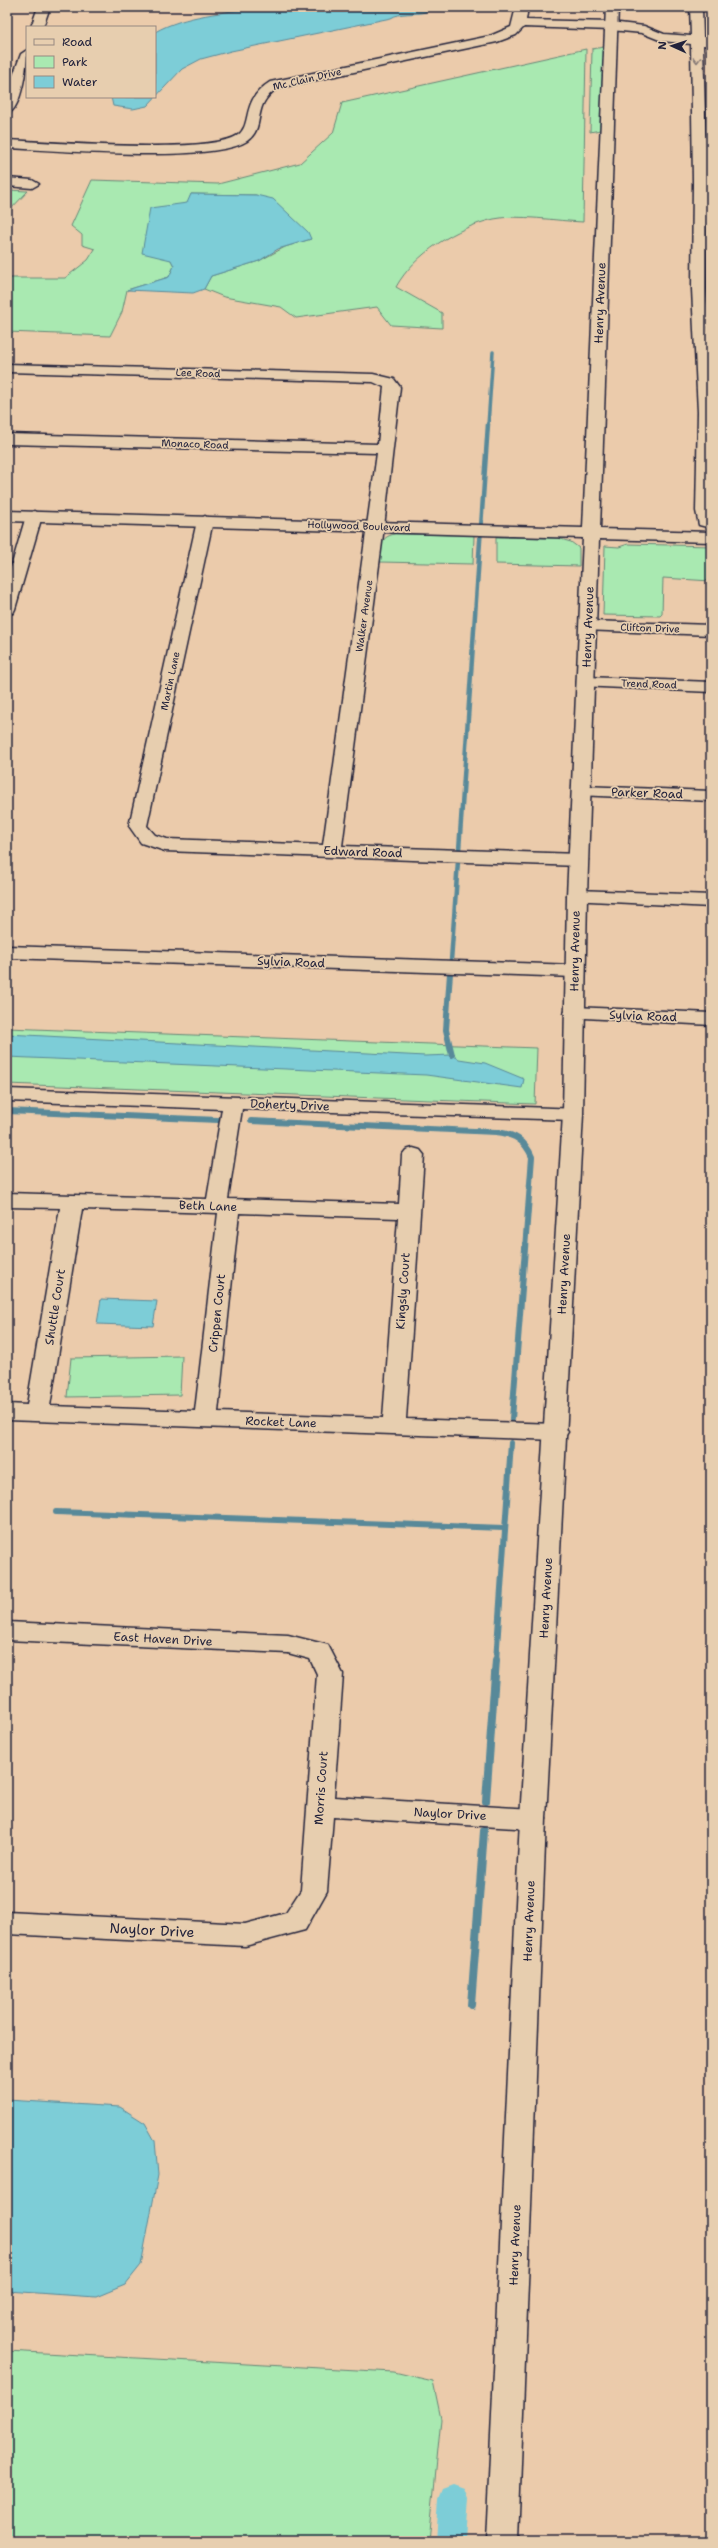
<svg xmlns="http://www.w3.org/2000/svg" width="718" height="2548" font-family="'Shantell Sans',sans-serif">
<rect width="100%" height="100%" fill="#ebcbab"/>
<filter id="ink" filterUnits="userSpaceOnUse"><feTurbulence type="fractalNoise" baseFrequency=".025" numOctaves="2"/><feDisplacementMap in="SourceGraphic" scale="8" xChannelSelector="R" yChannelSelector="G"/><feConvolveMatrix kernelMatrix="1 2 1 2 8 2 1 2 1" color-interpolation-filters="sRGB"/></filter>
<g filter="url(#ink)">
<g fill="#a9e9b1" stroke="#668676">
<path d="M604,47L600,130L590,132L592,49Z"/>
<path d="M586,49L583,222C558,221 516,214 494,219C457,227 414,254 396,287L442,313V328L391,325L377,307L296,318L281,307L224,297L204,289L211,276L259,261L285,247L311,239L256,195L191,194L171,260L174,266L169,277L127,290L122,312L110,336L7,332V278H65L88,260L95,249L82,245V235L71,226L92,180L218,184L300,163L333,133L342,103Z"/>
<path d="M7,190L28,191L7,213Z"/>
<path d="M395,534L474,535L473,564L380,562C381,547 379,537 395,534Z"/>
<path d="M496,537L557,538L571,542L579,548V566L496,564Z"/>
<path d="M628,544L711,546V581L663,578L662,614L660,616L603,615L605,546L619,547Z"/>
<path d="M7,1028L537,1048L535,1104L7,1084Z"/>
<path d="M182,1356L180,1395L67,1397L71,1358Z"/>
<path d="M7,2351L394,2372L433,2381L441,2419L429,2541H7Z"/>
</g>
<g fill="#7dcdd7" stroke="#598999">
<path d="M258,7H426V12C414,15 400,12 391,18L231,51L201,59L182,69L147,106L133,109L113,106L111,97H155V32C185,15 225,13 258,7Z"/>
<path d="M191,194L256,195L273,199L308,232L311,239L278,249L259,261L211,276L204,289L193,293L127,290L169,277L174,266L171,260L142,253L150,208L187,203Z"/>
<path d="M7,1034L425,1056L452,1055L459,1059L485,1063L524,1079L522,1088L426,1075L7,1057Z"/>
<path d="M101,1299L157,1301L153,1326L97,1324Z"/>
<path d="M7,2100L120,2107L145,2123L155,2141L158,2175L141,2265L125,2285L96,2297L7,2291Z"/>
</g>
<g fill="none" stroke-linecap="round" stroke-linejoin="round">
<path stroke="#598999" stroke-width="3.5" d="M488,425L493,352"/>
<g stroke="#598999" stroke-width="4.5">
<path d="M459,850L488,424"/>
<path d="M451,961L458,861"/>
</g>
<g stroke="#598999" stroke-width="6">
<path d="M450,973L446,1030L452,1055"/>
<path d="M7,1111L218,1120"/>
<path d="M251,1121L496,1132C514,1134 525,1140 532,1157L512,1419"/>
<path d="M56,1512L504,1528"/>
<path d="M496,1661L511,1443"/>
</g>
<g stroke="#598999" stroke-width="8">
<path d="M486,1801L496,1660"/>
<path d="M471,2005L484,1831"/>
</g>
<path fill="#7dcdd7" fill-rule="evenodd" d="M454,2484L465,2488L469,2498L466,2541H436L439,2498L443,2488Z"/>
<defs>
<g id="street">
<path d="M38,7H50L43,27H31Z"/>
<path d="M516,7H528L526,20L611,22L644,26L664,34L691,36L690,7H702L703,37L711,38V46L703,45L707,181L706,289L711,369V528L699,525L696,511L698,412L692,289L693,181L691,44L662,41L642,33L611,30L524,27L516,35L497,42L278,88C250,106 267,127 247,141C212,164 54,150 7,148V140C49,142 209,155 238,135C253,124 240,101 270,82L490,36L511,27Z"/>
<path d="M27,50C27,64 22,110 7,114V92L21,54Z"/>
<path d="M7,178L32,180L39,184L32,188L7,186Z"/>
<path d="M7,364L373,374L394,379L400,387L384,527L342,846L579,854L586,856L588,860L586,864L579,866L165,851L141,843L129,826L197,521L205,516L213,521L147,826L155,835L167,839L323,845L377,453L7,444V434L378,444L384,387L373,382L7,372Z"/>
<path d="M34,511L42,516L15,609L13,613L7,614V581L26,516Z"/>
<path d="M589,621L711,625V635L583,630L581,626L583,622Z"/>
<path d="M586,677L711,682V692L580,686L577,682L580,678Z"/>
<path d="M583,786L711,791V801L577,795L574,791L577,787Z"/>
<path d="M577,890L711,895V907L570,900L567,896L570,892Z"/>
<path d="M7,946L575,965L582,967L585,971L582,975L575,977L7,958Z"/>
<path d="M574,1007L711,1013V1025L567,1017L564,1013L567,1009Z"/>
<path d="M7,1089L580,1109L583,1114L580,1119L573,1120L242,1109L228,1199L399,1204L402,1155L406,1150L413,1148L420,1150L424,1155L406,1419L556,1424L564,1426L568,1432L564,1438L556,1440L7,1420V1404L27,1405L60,1208L7,1207V1193L207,1199L222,1109L7,1101ZM82,1209L218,1213L195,1411L50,1406ZM239,1213L398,1218L383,1418L218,1412Z"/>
<path d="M7,1622L288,1635L328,1645L343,1674L334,1797L533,1809L542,1812L546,1819L542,1826L533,1829L333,1817L327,1891L305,1930L245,1946L7,1934V1912L245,1924L286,1913L301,1890L317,1674L310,1659L288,1653L7,1640Z"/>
</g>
<path id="secondary" d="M606,7H618L600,529L711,532V542L599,539L587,896L583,1114L546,1819L518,2541H486L520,1819L563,1114L567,896L583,538L7,521V511L583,528Z"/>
</defs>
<use href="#street" stroke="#22223b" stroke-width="3"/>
<use href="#secondary" stroke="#22223b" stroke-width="3"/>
<use href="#street" fill="#e7ceaf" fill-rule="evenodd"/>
<use href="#secondary" fill="#e7ceaf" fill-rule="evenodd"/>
</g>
<defs><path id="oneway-chevron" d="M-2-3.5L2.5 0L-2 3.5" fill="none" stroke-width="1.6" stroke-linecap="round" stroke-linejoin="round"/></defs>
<use stroke="#847875" href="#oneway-chevron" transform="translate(697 60) rotate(90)"/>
</g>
<g text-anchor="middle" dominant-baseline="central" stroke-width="3.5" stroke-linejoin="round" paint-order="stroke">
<g font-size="10" fill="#22223b" stroke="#e7ceaf">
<text transform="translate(307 79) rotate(-13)">Mc Clain Drive</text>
<text transform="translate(198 373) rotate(2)">Lee Road</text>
<text transform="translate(195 444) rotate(2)">Monaco Road</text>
<text transform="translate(359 526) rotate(2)">Hollywood Boulevard</text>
<text transform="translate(364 616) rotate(-82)">Walker Avenue</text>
<text transform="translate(650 628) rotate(2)">Clifton Drive</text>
<text transform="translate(170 681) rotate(-78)">Martin Lane</text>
<text transform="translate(649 684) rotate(2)">Trend Road</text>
</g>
<g font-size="12" fill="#22223b" stroke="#e7ceaf">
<text transform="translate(600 303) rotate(-88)">Henry Avenue</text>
<text transform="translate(588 627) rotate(-88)">Henry Avenue</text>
<text transform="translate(647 793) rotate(2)">Parker Road</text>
<text transform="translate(363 852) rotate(2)">Edward Road</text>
<text transform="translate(575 951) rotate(-89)">Henry Avenue</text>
<text transform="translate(291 962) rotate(2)">Sylvia Road</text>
<text transform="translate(643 1016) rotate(2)">Sylvia Road</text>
<text transform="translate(290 1105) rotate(2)">Doherty Drive</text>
<text transform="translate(208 1206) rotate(2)">Beth Lane</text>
<text transform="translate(564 1274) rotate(-87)">Henry Avenue</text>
<text transform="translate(403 1291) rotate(-86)">Kingsly Court</text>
<text transform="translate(55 1307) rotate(-81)">Shuttle Court</text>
<text transform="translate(217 1313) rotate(-84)">Crippen Court</text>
<text transform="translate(281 1422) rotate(2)">Rocket Lane</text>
<text transform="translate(546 1598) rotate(-87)">Henry Avenue</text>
<text transform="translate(163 1639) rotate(3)">East Haven Drive</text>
<text transform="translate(321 1788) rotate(-86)">Morris Court</text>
<text transform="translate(450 1814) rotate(3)">Naylor Drive</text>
<text transform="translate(529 1921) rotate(-88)">Henry Avenue</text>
<text transform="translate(515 2245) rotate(-88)">Henry Avenue</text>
</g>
<g font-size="14" fill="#22223b" stroke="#e7ceaf">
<text transform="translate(152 1930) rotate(3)">Naylor Drive</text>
</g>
</g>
<rect width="718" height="2548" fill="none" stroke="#e7ceaf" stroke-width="24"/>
<rect x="12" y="12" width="694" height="2524" fill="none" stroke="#22223b" stroke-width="1.5" filter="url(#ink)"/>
<rect x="26" y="26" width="130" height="72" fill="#e7ceaf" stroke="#988981"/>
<rect x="34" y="39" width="20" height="6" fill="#e7ceaf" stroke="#988981"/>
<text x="62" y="46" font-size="12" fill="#22223b">Road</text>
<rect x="34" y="56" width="20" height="12" fill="#a9e9b1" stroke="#988981"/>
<text x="62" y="66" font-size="12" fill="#22223b">Park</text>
<rect x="34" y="76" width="20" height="12" fill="#7dcdd7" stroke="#988981"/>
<text x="62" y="86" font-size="12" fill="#22223b">Water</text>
<g transform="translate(672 46) rotate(273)" stroke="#e7ceaf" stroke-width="3" paint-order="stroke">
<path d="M0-3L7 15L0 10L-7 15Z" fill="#22223b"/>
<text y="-6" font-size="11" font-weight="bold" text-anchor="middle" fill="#22223b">N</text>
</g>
</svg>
